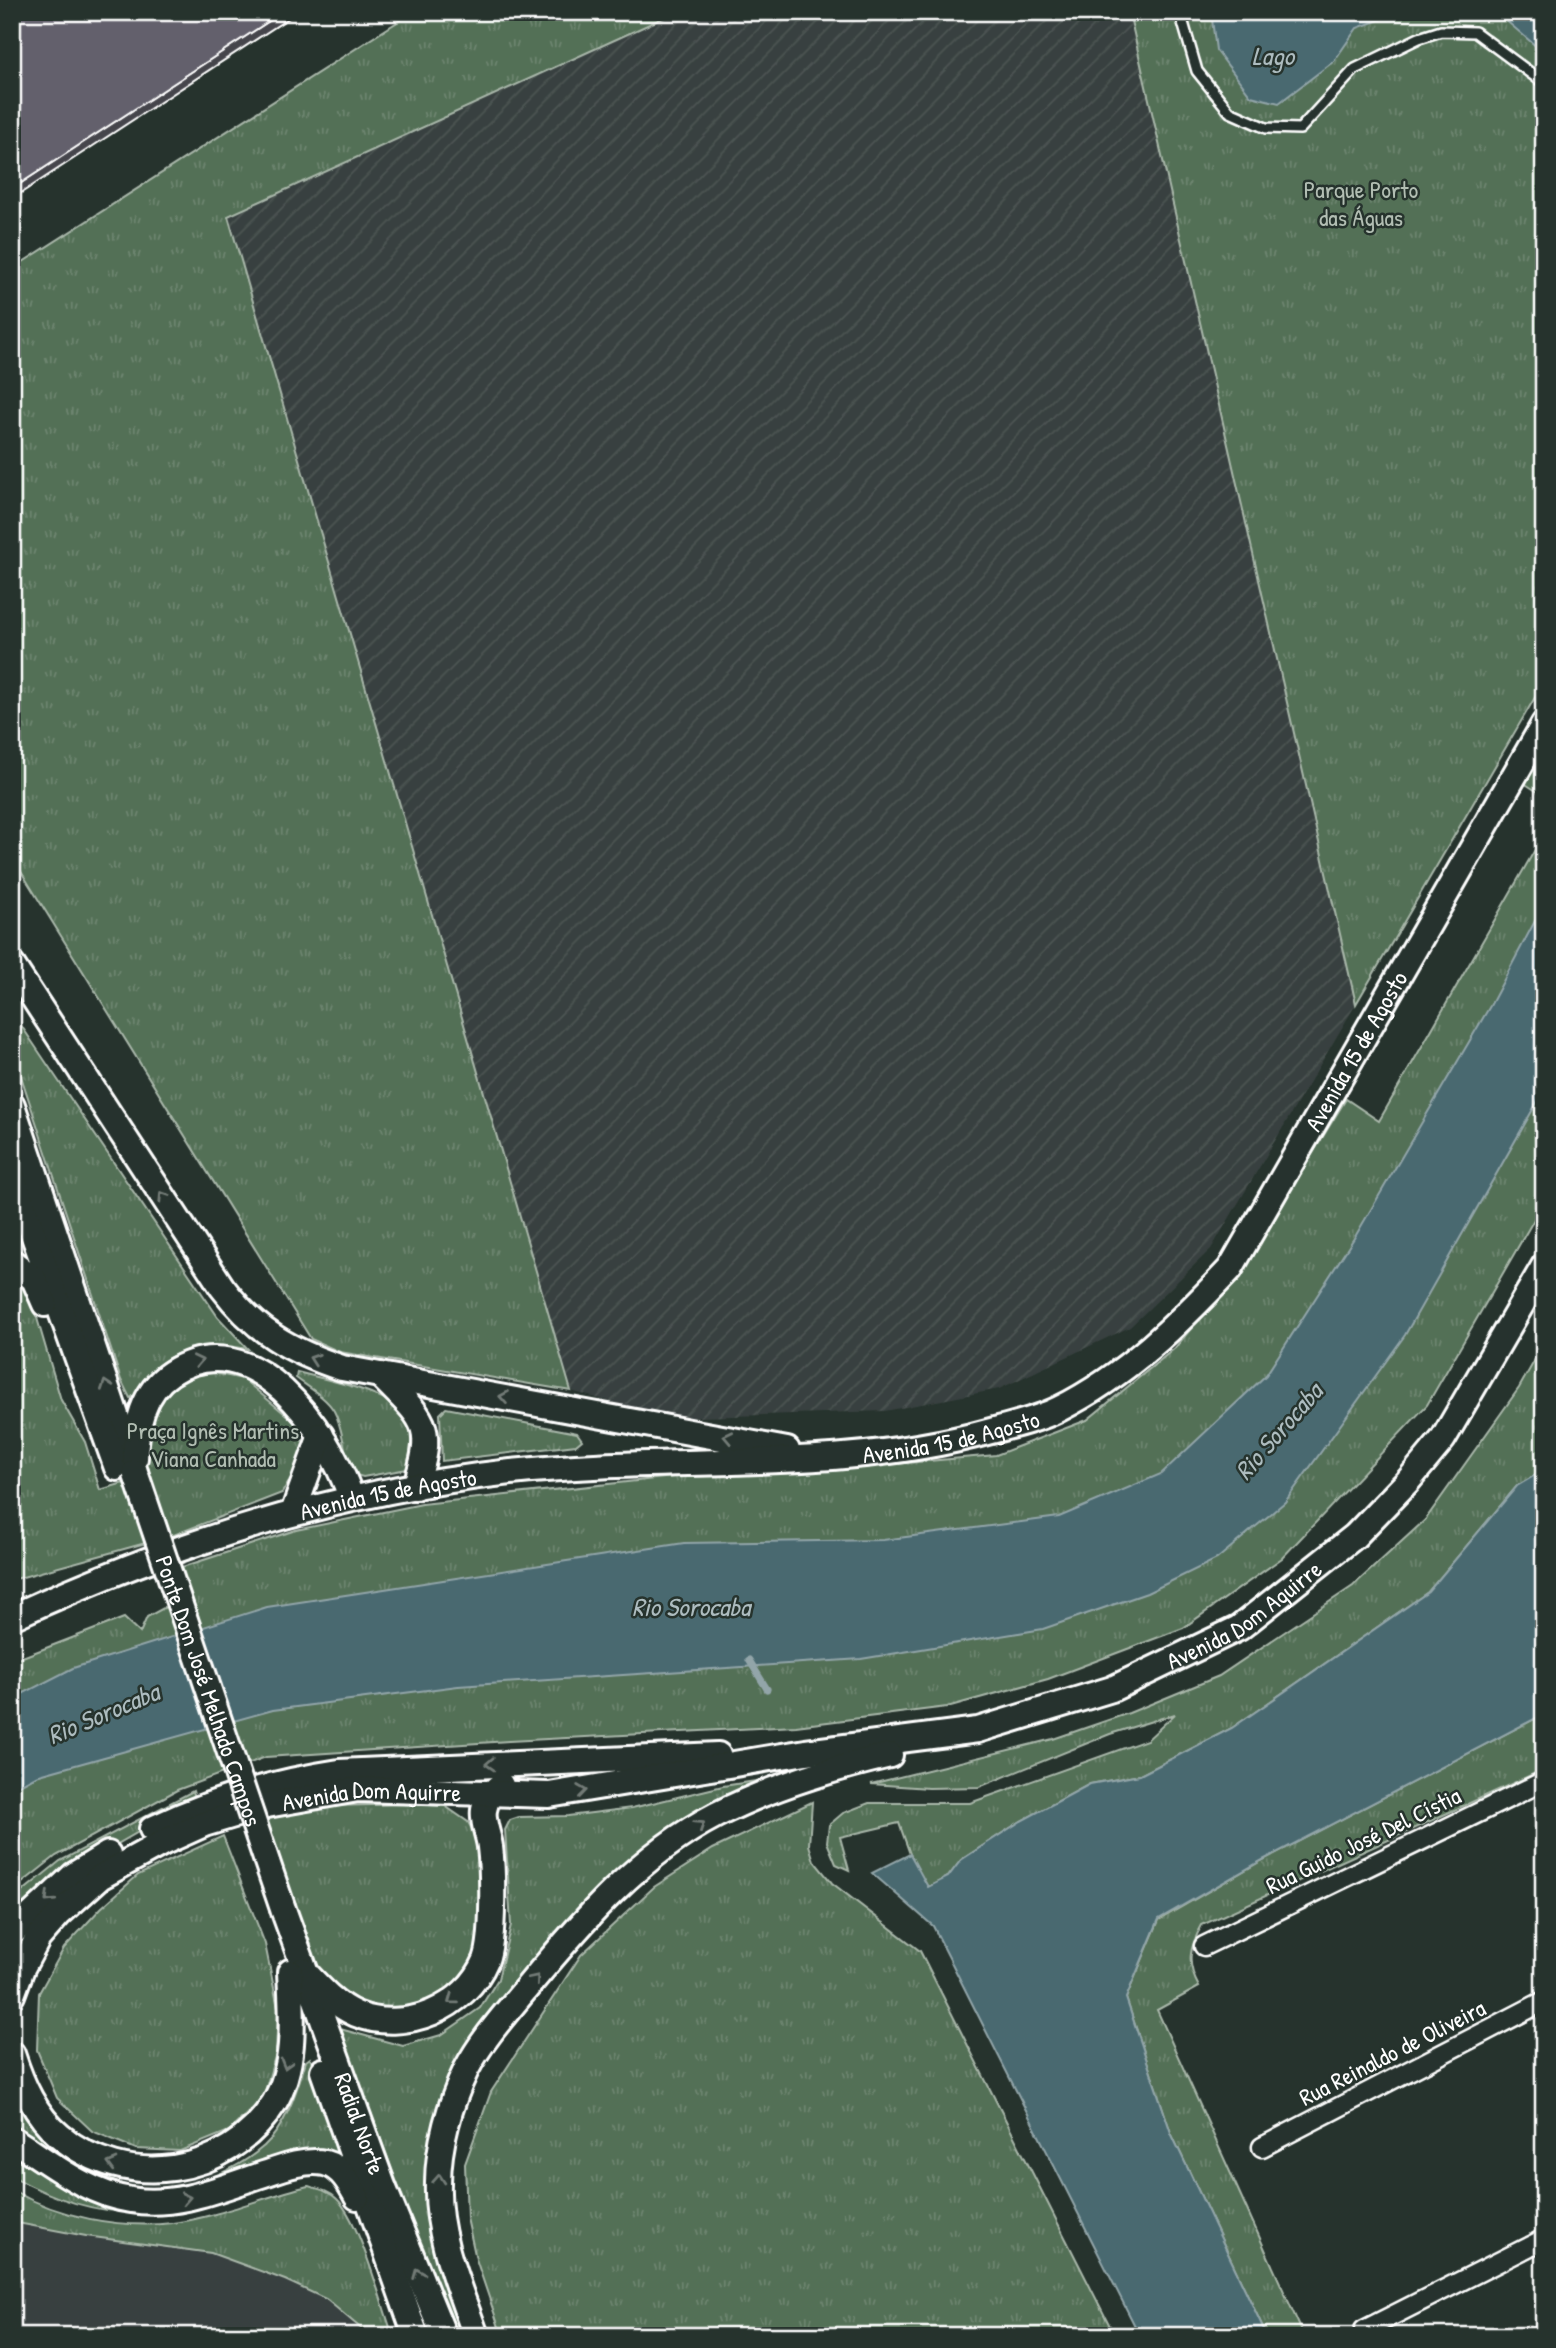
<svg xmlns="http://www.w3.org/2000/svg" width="1556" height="2348" font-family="'Patrick Hand',sans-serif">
<defs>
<pattern id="industrial-furrows" width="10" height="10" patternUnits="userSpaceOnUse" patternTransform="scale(1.75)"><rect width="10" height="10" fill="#384140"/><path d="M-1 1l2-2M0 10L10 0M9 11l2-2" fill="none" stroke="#4c5453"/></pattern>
<pattern id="grass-tufts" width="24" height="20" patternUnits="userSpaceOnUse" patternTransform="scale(1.75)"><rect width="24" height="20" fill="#536f56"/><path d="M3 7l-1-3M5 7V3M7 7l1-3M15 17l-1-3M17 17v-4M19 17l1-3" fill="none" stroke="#6d856f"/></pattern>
</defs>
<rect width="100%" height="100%" fill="#26332d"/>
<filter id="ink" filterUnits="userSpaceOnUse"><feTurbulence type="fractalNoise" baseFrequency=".0143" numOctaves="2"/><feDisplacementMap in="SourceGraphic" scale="14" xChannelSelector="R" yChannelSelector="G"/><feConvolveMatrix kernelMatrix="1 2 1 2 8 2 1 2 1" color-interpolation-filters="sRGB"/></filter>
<g filter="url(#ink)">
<path fill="#384140" d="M12,2222L86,2236L211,2253L285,2280L326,2299L370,2336H12Z"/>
<path fill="url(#industrial-furrows)" d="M676,12H1129L1356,1004L1211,1249L1130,1327L999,1389L885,1411L669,1418L571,1391L228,215Z"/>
<g fill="url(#grass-tufts)" stroke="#a9b7aa" stroke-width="2">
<path d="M413,12H676L228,216L571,1391L340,1352L311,1339L12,857V269Z"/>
<path d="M1129,12H1544V682L1356,1004Z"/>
<path d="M1544,748V796L1524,783Z"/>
<path d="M1544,834V1202L1427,1405L1282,1558L1183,1628L1048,1679L947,1707L796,1726L509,1741L266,1757L177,1790L56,1856L12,1891V1661L124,1618L140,1633L147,1617L184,1597L176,1569L296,1530L422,1504L692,1475L826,1470L996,1455L1087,1420L1175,1348L1246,1262L1346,1099L1379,1121Z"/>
<path d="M12,1012L218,1317L248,1349C213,1342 171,1346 147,1377C140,1385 139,1394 130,1398L121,1380L12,1049Z"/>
<path d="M12,1277L26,1292L37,1318L61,1400L85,1442L100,1490L144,1477L138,1444L165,1389L190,1376L214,1373L243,1379L296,1423L306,1451L282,1493L171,1536L12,1580Z"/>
<path d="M1544,1344V1470L1517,1486L1428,1592L1232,1728L1140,1775L1090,1784L1021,1821L961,1860L948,1877L927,1888L910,1854L899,1823L840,1837L849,1870L836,1864L827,1842L829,1825L843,1813L869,1803H970L1147,1740L1175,1714L1110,1734L979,1787L929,1788L871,1784L1053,1739L1129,1713L1219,1676L1353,1586L1425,1520L1519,1388Z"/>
<path d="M297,1372C329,1381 405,1393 415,1430C418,1439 414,1453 414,1462L407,1469L363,1477L356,1475C342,1457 345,1431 334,1411C327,1398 308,1387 296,1378Z"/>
<path d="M446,1408L577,1433L582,1440L576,1445L442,1461L440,1414Z"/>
<path d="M1544,1714V1769L1202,1925C1189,1948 1186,1963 1199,1987L1157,2010L1304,2336H1267L1171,2133L1126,1998L1159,1920L1261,1861Z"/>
<path d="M796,1775L616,1873L443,2101L426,2164L427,2212L433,2251L463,2336H454L340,2029L403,2046L441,2035L480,2008L498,1979L511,1925L505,1830L510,1820L519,1817L568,1816L632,1808L723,1786Z"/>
<path d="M193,1791L197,1805L149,1826L81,1865L12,1920V1900L60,1861Z"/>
<path d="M812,1802L809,1845L814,1861L832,1883L920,1951L1115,2336H502L476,2259L467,2218L465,2164L491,2092L581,1955L654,1887L713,1849Z"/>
<path d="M412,1804L445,1806L468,1822L482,1848L479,1942L469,1967L447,1994L422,2007L391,2013L358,2004L317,1971L258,1820L330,1806Z"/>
<path d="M223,1836L265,1944L278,2008L276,2053L263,2098L229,2131L180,2151L136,2149L92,2131L57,2098L37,2050L39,1993L64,1948L101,1908L138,1875Z"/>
<path d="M310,2058L349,2162C340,2157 329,2150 319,2150C260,2151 207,2196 147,2192C97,2188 51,2153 12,2126V2090C21,2112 40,2133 58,2148C75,2161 93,2173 113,2181C160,2200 227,2179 264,2146C287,2125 297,2089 306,2061Z"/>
<path d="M12,2150L153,2212C103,2216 55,2200 12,2176Z"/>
<path d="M308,2186C319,2189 329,2191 337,2199C360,2221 381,2303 393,2336H370L326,2299L285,2280L211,2253L86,2236L12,2222V2190C59,2217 118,2229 173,2223C218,2217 263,2197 308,2186Z"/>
</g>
<g fill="#496970" stroke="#92a5a9" stroke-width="2">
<path d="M1211,12H1401L1357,28L1334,61L1279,103L1251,96L1216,50Z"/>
<path d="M1496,12H1544V53Z"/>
<path d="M1544,904V1090L1405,1335L1285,1502L1217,1559L1147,1593L1043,1629L861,1659L458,1686L273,1710L36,1776L12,1789V1699L73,1668L267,1607L684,1543L883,1540L1059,1517L1161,1474L1266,1375L1356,1235L1490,1006Z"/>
<path d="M1544,1470V1714L1261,1861L1159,1919L1126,1998L1171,2133L1267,2336H1140L933,1926L872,1873L910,1854L928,1887L948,1877L961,1860L1021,1821L1090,1784L1140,1775L1232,1728L1428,1592L1517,1486Z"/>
</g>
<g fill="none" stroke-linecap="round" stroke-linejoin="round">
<path stroke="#92a5a9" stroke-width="7" d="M749,1660L767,1689"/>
<defs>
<path id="lane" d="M1180,12L1197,71L1230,112L1266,128L1300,129L1355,69L1419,38L1441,31L1475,32L1544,83"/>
<g id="street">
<path d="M1204,1946L1544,1781"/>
<path d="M1262,2147L1544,2001"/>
<path d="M1364,2330L1544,2239"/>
</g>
<g id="secondary">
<path d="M12,965L222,1287C255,1331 290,1351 342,1368L787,1450"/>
<path d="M12,1105L135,1472"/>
<path d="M12,1175L117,1468"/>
<path d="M12,1262L34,1279L45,1304"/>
<path d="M380,1375C423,1419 437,1424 415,1487"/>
<path d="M135,1458C136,1427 142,1392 171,1373C252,1320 328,1430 351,1497"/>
<path d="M293,1513L321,1435"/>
<path id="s1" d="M12,1617C170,1544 338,1491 511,1472C671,1455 836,1474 991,1431C1014,1425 1039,1419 1059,1409C1127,1375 1179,1323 1230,1269L1544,724"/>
<path d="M152,1829C212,1800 273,1782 339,1772L718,1755"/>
<path id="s2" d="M283,1909L383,2186L444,2336"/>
<path d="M12,1933L74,1875L108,1854"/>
<path d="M303,1970C318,1986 335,2005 356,2014C405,2034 466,2008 486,1960C494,1939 493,1871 490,1847C489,1836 482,1822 484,1810C486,1798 492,1792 501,1785"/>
<path id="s3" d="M12,1995L22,1968L38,1938L59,1914L100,1877L164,1842L204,1824L267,1805L358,1789L549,1795L806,1752L978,1730L1112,1689L1239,1628L1355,1536L1408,1481L1443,1439L1544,1266"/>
<path d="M12,2054C22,2085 35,2115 60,2136C125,2191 228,2177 274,2103C297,2065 292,2014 290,1972"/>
<path d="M323,2071L416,2336"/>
<path d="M12,2139C49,2162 87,2194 131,2200C178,2208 223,2187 267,2173C284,2167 307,2159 325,2163C341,2167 350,2184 357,2197"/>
<path d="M476,2336C459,2287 436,2236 438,2183C438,2146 450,2103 466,2070C482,2039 507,2012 529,1985C583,1920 639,1855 716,1815C771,1787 830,1769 890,1755"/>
</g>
</defs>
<use href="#lane" stroke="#fff" stroke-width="14"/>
<use href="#street" stroke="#fff" stroke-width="23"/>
<use href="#secondary" stroke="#fff" stroke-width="30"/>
<use href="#lane" stroke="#26332d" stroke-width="9"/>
<use href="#street" stroke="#26332d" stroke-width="18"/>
<use href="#secondary" stroke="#26332d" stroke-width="24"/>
<defs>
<g id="secondary-bridge">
<path id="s4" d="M135,1472L283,1909"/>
</g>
</defs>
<use href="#secondary-bridge" stroke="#fff" stroke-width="30" stroke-linecap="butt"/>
<use href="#secondary-bridge" stroke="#26332d" stroke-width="24"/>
</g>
<path fill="#45444c" stroke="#fff" stroke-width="2" d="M283,12H298L12,199V189Z"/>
<path fill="#63616c" stroke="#fff" stroke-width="2" d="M12,12H283L12,189Z"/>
<defs><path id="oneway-chevron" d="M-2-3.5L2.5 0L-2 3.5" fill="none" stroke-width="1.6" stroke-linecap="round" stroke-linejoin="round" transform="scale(1.75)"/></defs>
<g stroke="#727a76">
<use href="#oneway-chevron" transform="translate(163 1196) rotate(-123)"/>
<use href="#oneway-chevron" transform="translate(314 1359) rotate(-161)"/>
<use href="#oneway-chevron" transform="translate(198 1361) rotate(-12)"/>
<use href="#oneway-chevron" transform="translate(106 1385) rotate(-109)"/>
<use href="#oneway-chevron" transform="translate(504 1397) rotate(-170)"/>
<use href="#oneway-chevron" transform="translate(728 1437) rotate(-168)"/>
<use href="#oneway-chevron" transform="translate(490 1764) rotate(177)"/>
<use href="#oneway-chevron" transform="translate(582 1791) rotate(-8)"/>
<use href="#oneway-chevron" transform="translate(700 1825) rotate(-33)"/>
<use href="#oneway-chevron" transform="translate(49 1898) rotate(137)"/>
<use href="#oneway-chevron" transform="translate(535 1979) rotate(-50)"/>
<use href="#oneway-chevron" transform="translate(452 2000) rotate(144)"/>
<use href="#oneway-chevron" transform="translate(286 2064) rotate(106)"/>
<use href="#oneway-chevron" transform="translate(112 2164) rotate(-165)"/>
<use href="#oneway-chevron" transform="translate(439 2179) rotate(-86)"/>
<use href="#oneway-chevron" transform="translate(186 2198) rotate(-11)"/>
<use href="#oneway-chevron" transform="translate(418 2273) rotate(-112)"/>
</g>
</g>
<g text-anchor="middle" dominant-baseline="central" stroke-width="5" stroke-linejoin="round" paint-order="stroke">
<g font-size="24" fill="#b2beb3" stroke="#26332d">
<text x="1361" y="189">Parque Porto<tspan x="1361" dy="28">das Águas</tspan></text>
<text x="213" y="1430">Praça Ignês Martins<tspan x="213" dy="28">Viana Canhada</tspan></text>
</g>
<g font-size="24" fill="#fff" stroke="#26332d">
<text stroke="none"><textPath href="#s1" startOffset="1550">Avenida 15 de Agosto</textPath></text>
<text stroke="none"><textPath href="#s1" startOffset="964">Avenida 15 de Agosto</textPath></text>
<text stroke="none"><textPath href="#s1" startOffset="397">Avenida 15 de Agosto</textPath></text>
<text stroke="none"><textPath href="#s3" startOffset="1342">Avenida Dom Aguirre</textPath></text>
<text stroke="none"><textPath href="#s4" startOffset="231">Ponte Dom José Melhado Campos</textPath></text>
<text stroke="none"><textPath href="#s3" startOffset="438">Avenida Dom Aguirre</textPath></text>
<text transform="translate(1363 1840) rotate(-26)">Rua Guido José Del Cístia</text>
<text transform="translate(1392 2052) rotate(-27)">Rua Reinaldo de Oliveira</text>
<text stroke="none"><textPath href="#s2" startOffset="228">Radial Norte</textPath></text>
</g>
<g font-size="26" font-style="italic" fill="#adbcbf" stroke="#26332d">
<text x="1273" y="55">Lago</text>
<text transform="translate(1278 1431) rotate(-49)">Rio Sorocaba</text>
<text x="691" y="1606">Rio Sorocaba</text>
<text transform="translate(103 1713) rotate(-23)">Rio Sorocaba</text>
</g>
</g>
<rect width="1556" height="2348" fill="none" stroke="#26332d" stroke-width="42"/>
<rect x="21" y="21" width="1514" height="2306" fill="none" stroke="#fff" stroke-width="2.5" filter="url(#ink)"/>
</svg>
